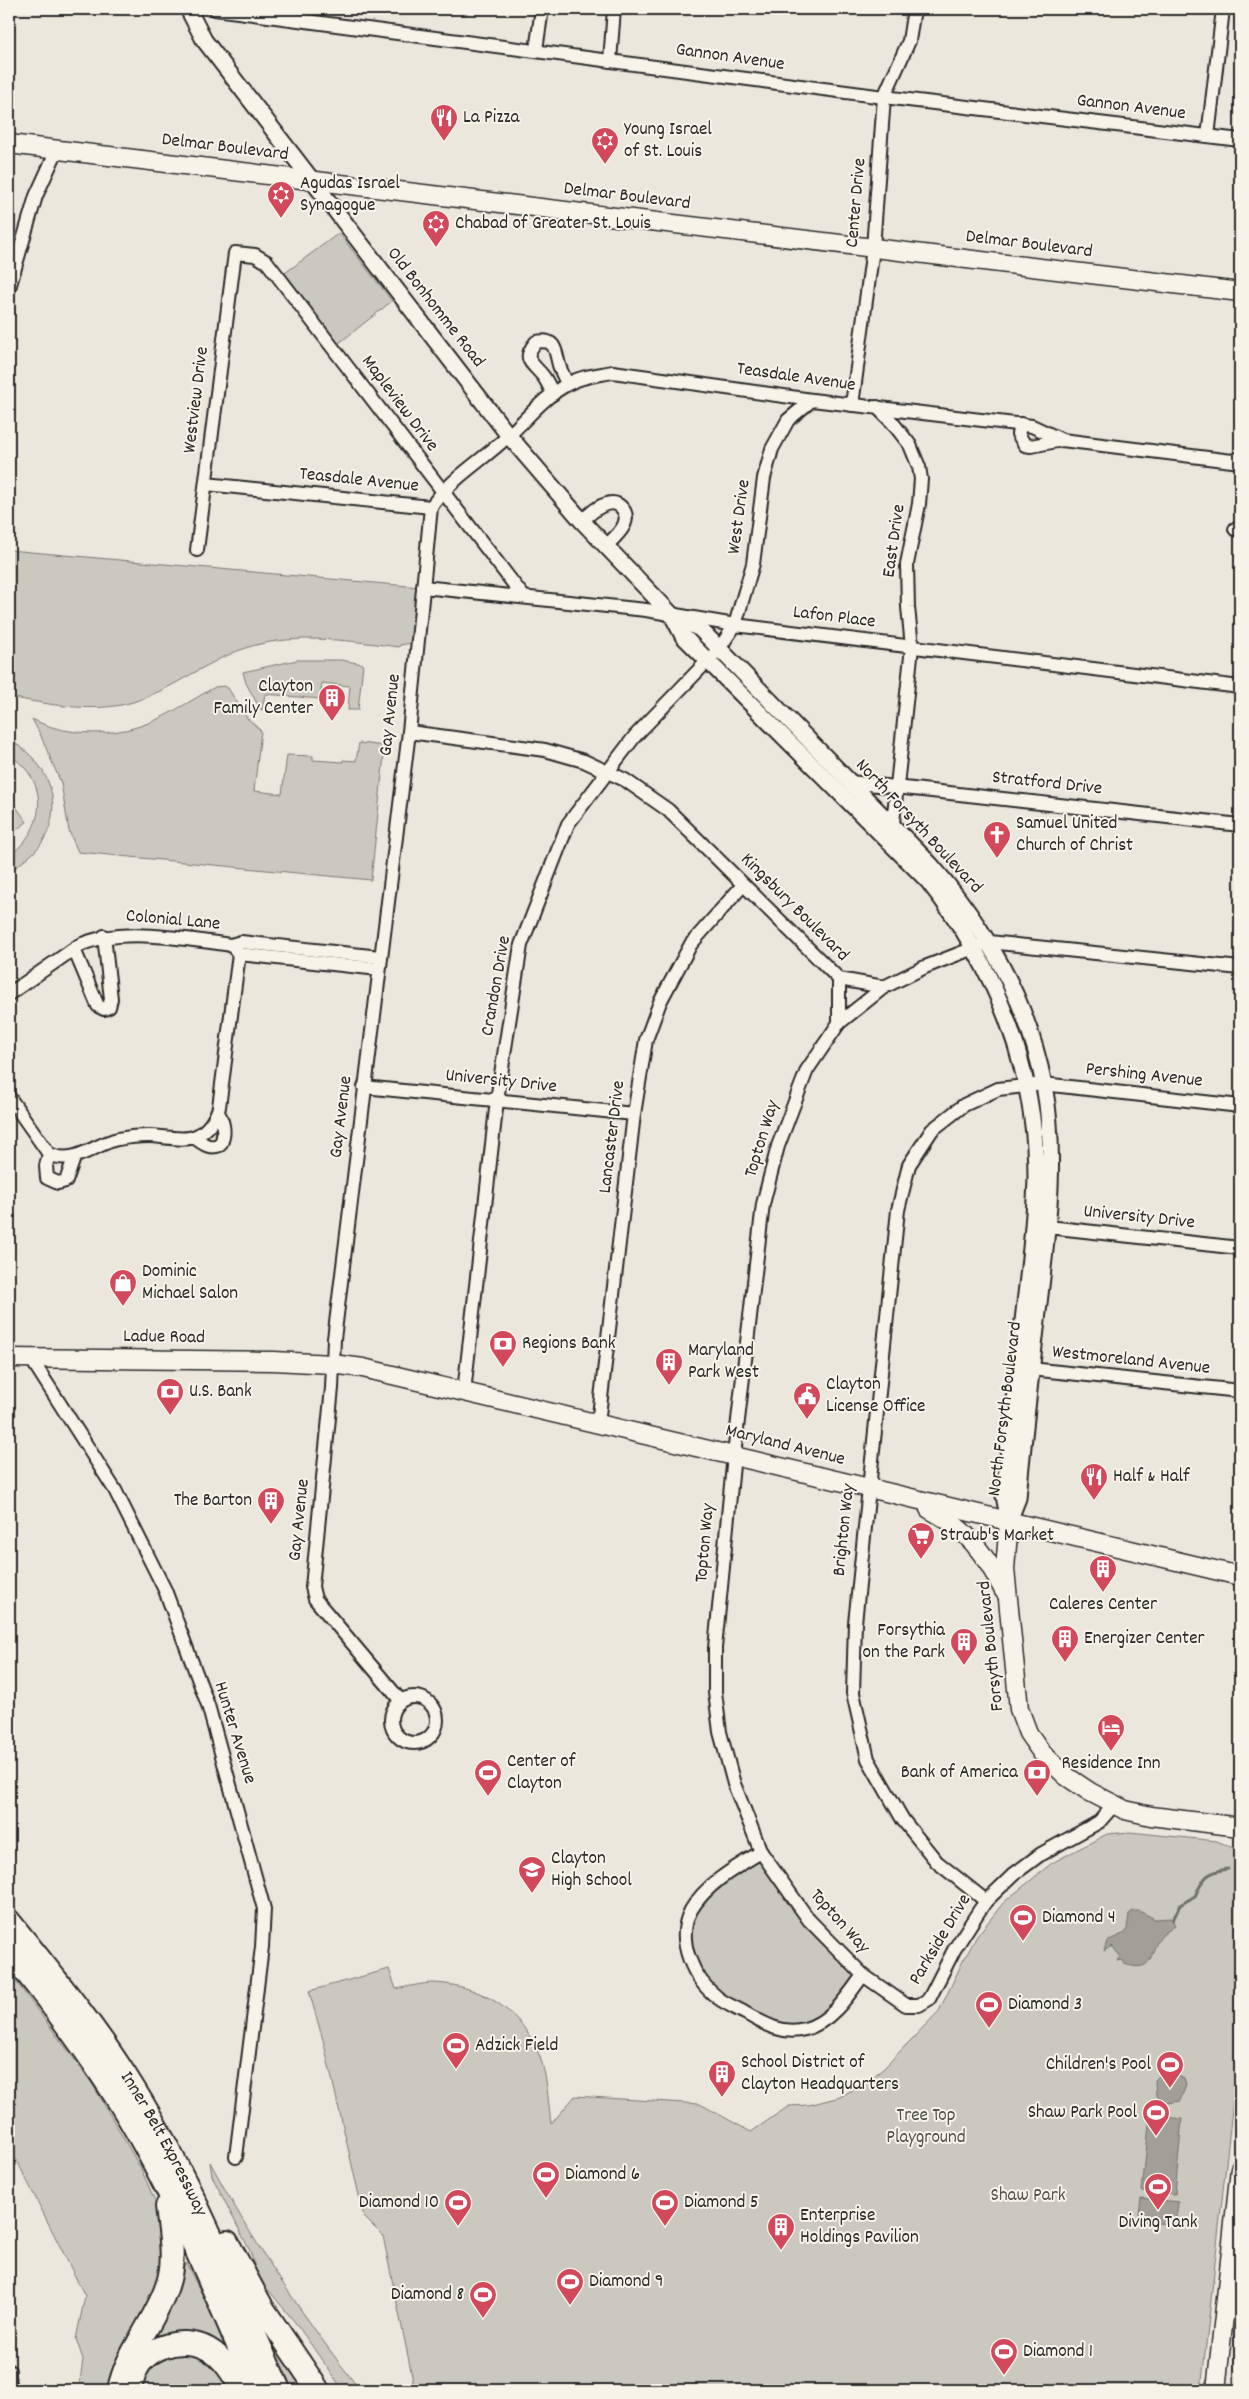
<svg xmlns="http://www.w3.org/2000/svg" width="1249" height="2399" font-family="Dekko,sans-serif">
<rect width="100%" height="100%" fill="#ebe7dd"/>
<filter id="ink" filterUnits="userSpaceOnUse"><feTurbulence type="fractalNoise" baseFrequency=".02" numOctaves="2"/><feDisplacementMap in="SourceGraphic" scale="10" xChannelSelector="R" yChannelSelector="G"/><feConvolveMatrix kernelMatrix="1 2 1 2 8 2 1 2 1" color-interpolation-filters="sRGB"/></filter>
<g filter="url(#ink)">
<g fill="#cbc8bf" stroke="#7b7a75">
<path d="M339,233L392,301L338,344L285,273Z"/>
<path d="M9,550L419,587L412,643L400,645L399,647C352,641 300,633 252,646C210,658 175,689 133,702C94,714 47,704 9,697Z"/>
<path d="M297,660H341L363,664L358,710H348L350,686L322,683L320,699L265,694L262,710L260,709L246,683L243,672Z"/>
<path d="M224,686L228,688L247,718L261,731L254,791L282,794L287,755L313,756V760L343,762V760L356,761L359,743L385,746L371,880L78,852L69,831L61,783L40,734L32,719C62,735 107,737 140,726C166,718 191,700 215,687Z"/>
<path d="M9,740C46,759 66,802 43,841C35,854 21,863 9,872V856C46,829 51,781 9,755Z"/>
<path d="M9,797L27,822L9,835Z"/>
<path d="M1130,1832L1217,1841L1240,1851V2037L1201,2390H415L383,2236L364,2217L323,2040L309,1991L389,1969L396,1989C408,1987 422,1983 434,1983C489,1985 534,2020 545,2075C548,2091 549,2108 551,2124L575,2096L700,2104L751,2132L789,2106L809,2105L840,2097L866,2082L883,2069L939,2011L963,1961L977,1936L1004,1902L1052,1863L1107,1834Z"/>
<path d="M761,1852L784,1887L863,1975L834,2011L787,2031L705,1985L685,1940L700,1897Z"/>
<path d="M9,1972L92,2083L141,2169L163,2219L167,2259L112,2390H79L83,2359L76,2339L85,2296L9,2145Z"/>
<path d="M210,2162C253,2243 304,2318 360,2390H343L298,2326L262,2282L255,2268L250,2251L212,2176Z"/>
<path d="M186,2263L236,2361L224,2352L140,2357Z"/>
<path d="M263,2325L313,2390H293Z"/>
<path d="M196,2350L238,2390H137L140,2379L151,2361Z"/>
</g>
<g fill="#a29f98" stroke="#72716c">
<path d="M1139,1911L1155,1919L1171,1918L1175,1925C1171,1930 1164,1932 1160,1938C1148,1953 1156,1974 1124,1964L1122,1960L1117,1961L1120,1956L1112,1946L1104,1951L1107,1941L1123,1934L1127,1929L1129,1914L1133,1911Z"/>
<path d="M1161,2074L1177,2075L1184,2079L1186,2085L1180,2101L1168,2103L1156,2096L1155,2080Z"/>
<path d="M1150,2115L1182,2119L1175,2194L1142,2191Z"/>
<path d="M1141,2198L1178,2202L1176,2225L1138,2221Z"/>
</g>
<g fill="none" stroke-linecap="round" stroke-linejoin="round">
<path stroke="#72716c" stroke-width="3" d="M1173,1920L1180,1905L1195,1896C1204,1877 1206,1872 1228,1869"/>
<defs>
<g id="minor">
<path d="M215,9L884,97L1240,140"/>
<path d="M536,50L542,9"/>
<path d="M610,61L614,9"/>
<path d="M1208,136L1223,9"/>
<path d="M9,288L36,196L57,150"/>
<path d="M553,394C550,388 547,381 543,376C532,362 521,360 536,342C556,338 555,350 559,365C561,372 565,378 567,384"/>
<path d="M852,405L873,248L884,97L909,41L914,9"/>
<path d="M877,407L892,422L910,445L919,467L921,479L919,504L907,564L908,607L912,647L892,832"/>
<path d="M1021,424L1018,434L1025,445L1031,446L1062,440"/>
<path d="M206,484L431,507C451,478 482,461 507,437C527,419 544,396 568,384C581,376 598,375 613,372L812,400L1032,426L1062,440L1232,461L1240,458"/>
<path d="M582,521C589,515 597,506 607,504C613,502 618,504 621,507C635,521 615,537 606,546"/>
<path d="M1235,529L1240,530"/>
<path d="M197,550L235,253L255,255L267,262L523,596"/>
<path d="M423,587L646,610L735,625L1240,687"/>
<path d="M409,732L545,750L584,761L625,780L668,810L839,979L884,987L925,967L989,942L1240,968"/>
<path d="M850,782L1240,825"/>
<path d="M233,947L239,954L379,969"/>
<path d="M74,949L98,1006L104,1009L109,1007L111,999L104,936"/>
<path d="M839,979V1023L807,1070L778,1146L763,1204L734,1455L715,1648V1692L720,1732L734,1784L761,1852L809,1920L863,1975L906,2005H919L929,1999L954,1950L979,1911L986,1901L1014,1874L1041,1854L1099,1822L1114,1805"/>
<path d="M9,994L78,946C118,926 187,939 231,945L241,942L380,957"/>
<path d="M839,1023L884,987"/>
<path d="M364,1087L634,1114"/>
<path d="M9,1097L49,1154C75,1166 94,1144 118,1139C129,1137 139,1136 149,1136C163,1136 184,1142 196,1136C207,1131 216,1119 219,1107L239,954"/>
<path d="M194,1137C203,1144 209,1149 220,1145C226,1134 224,1123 218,1112"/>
<path d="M49,1154L46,1166L47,1178L58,1183L66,1181L74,1158"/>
<path d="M1039,1226L1240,1248"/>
<path d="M30,1357L115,1490L165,1590L208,1705L264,1909L262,1947L236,2157"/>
<path d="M1021,1368L1240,1391"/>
<path d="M464,1392L497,1100L521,945L568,824L635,736L719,649L735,625L753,564L764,478L772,449L788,420L812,400"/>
<path d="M598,1424L634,1114L646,1040L660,1002L691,944L743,885"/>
<circle cx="414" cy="1720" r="23"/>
<path d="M400,1700L315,1599L312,1587L332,1388L334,1339L409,732L431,507"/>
<path d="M761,1852C736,1867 706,1884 691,1910C675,1940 693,1979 718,1998C726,2004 736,2008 745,2013C764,2024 782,2035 805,2029C831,2022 848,1996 863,1975"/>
<path d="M986,1901L937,1862L903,1820L868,1759L853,1693L855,1623L898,1210L909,1165L932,1130L964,1105L998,1089L1043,1084L1240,1106"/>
<path d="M9,2371V2390"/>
</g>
<g id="tertiary">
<path d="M188,9L204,40L509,436L582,521L672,615L683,636L928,881C995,965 1036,1068 1036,1177C1035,1222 1029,1267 1024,1312C1017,1374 1010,1435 1004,1496L1009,1521"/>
<path d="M672,615L700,629L931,865C986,928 1028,1002 1044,1085C1057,1155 1048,1225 1040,1295C1032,1363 1024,1430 1018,1498L1009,1521"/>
</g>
<g id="secondary">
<path d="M9,144L1240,292"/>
<path d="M9,1358L274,1361L332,1364L363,1368L1240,1576"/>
<path d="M929,1509C966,1528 985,1553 1004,1591"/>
<path d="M1009,1521L1005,1569L1019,1709L1028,1733L1042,1753L1066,1776L1090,1792L1125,1810L1151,1816L1240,1827"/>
<path d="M1216,2390L1240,2168"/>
</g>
<g id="motorway">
<path id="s1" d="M9,1921C49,1971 90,2020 125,2075C188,2173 232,2284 279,2390"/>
<path d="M9,1951C53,2005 95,2060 130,2120C180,2206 218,2299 257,2390"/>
<path d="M227,2242L262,2307L318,2390"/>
<path d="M133,2379C140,2348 181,2334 208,2349C224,2358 234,2375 242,2390"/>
<path d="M119,2390C126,2352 155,2323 167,2286C176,2261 170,2233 167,2206"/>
</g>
</defs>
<use href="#minor" stroke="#2b2b2b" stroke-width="16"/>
<use href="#tertiary" stroke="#2b2b2b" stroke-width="19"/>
<use href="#secondary" stroke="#2b2b2b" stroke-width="21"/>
<use href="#motorway" stroke="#2b2b2b" stroke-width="26"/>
<use href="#minor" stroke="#f7f3e8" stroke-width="12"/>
<use href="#tertiary" stroke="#f7f3e8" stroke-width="15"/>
<use href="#secondary" stroke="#f7f3e8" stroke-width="18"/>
<use href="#motorway" stroke="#f7f3e8" stroke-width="22"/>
</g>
</g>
<defs>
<symbol id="restaurant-pin" viewBox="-11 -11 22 30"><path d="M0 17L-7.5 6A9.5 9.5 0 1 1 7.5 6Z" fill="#d1495b" stroke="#f7f3e8"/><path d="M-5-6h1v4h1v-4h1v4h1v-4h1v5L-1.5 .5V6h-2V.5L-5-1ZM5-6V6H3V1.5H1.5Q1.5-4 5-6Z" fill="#fff"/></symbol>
<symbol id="synagogue-pin" viewBox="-11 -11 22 30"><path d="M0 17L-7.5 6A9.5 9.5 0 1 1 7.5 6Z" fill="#d1495b" stroke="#f7f3e8"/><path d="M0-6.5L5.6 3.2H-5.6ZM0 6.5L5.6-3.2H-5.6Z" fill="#fff"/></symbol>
<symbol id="building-pin" viewBox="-11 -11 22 30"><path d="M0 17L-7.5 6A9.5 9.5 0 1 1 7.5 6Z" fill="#d1495b" stroke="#f7f3e8"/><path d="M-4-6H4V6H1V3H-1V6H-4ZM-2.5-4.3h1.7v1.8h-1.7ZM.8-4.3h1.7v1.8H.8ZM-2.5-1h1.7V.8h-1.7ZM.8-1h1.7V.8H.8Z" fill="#fff"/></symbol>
<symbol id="church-pin" viewBox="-11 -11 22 30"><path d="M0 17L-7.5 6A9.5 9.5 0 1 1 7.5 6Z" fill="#d1495b" stroke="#f7f3e8"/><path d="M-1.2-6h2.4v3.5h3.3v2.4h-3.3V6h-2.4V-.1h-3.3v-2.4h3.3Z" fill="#fff"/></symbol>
<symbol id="shop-pin" viewBox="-11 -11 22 30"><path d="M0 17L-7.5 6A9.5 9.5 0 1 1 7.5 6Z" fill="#d1495b" stroke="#f7f3e8"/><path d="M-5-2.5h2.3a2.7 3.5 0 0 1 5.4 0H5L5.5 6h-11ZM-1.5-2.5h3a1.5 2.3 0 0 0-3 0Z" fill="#fff"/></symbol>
<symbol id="bank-pin" viewBox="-11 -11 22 30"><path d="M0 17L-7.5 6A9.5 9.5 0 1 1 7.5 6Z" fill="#d1495b" stroke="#f7f3e8"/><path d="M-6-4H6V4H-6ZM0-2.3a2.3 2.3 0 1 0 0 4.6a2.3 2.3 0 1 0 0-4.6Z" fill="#fff"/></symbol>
<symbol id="civic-pin" viewBox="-11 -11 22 30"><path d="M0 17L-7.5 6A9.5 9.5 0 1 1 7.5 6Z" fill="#d1495b" stroke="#f7f3e8"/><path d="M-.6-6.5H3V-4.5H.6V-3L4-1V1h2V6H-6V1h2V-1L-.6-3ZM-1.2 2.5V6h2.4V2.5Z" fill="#fff"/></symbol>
<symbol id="supermarket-pin" viewBox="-11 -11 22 30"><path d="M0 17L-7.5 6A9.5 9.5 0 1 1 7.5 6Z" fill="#d1495b" stroke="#f7f3e8"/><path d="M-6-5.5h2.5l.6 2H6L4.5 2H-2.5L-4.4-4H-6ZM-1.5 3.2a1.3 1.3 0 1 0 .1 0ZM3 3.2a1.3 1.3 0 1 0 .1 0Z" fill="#fff"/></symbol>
<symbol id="hotel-pin" viewBox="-11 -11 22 30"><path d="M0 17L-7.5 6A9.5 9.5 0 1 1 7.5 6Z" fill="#d1495b" stroke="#f7f3e8"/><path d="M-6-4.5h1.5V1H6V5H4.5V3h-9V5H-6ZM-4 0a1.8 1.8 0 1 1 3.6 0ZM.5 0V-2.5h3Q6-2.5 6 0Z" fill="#fff"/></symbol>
<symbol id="stadium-pin" viewBox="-11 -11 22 30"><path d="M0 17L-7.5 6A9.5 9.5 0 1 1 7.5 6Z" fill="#d1495b" stroke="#f7f3e8"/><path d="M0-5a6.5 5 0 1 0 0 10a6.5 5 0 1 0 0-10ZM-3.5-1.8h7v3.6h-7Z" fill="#fff"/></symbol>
<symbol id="school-pin" viewBox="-11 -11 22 30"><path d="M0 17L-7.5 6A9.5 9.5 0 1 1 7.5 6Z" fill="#d1495b" stroke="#f7f3e8"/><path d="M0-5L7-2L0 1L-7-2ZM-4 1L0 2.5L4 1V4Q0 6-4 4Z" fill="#fff"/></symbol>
</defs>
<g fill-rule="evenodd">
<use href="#restaurant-pin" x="428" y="102" width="32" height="43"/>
<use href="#synagogue-pin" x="589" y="125" width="32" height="43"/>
<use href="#synagogue-pin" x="265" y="179" width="32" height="43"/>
<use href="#synagogue-pin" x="420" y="208" width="32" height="43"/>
<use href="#building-pin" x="316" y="682" width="32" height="43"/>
<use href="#church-pin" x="981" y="819" width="32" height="43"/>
<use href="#shop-pin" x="107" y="1267" width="32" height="43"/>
<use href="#bank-pin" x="487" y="1328" width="32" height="43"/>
<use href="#building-pin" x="653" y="1346" width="32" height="43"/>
<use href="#bank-pin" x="154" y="1376" width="32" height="43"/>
<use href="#civic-pin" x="791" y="1380" width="32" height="43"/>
<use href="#restaurant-pin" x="1078" y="1461" width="32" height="43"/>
<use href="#building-pin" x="255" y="1485" width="32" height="43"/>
<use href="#supermarket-pin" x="905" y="1520" width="32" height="43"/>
<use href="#building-pin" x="1087" y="1553" width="32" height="43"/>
<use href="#building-pin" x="1049" y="1623" width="32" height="43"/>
<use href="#building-pin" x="948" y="1626" width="32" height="43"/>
<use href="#hotel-pin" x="1095" y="1712" width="32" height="43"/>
<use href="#stadium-pin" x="472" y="1757" width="32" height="43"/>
<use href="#bank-pin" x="1021" y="1757" width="32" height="43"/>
<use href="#school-pin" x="516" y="1854" width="32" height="43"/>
<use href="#stadium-pin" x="1007" y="1902" width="32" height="43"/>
<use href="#stadium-pin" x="973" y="1989" width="32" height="43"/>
<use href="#stadium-pin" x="440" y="2030" width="32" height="43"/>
<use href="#stadium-pin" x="1154" y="2049" width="32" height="43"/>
<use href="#building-pin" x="706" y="2058" width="32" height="43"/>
<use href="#stadium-pin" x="1140" y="2097" width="32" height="43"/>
<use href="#stadium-pin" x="530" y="2159" width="32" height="43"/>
<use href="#stadium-pin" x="1142" y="2171" width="32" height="43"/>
<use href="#stadium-pin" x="442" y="2187" width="32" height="43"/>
<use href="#stadium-pin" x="649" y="2187" width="32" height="43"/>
<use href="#building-pin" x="765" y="2211" width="32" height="43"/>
<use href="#stadium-pin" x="554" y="2266" width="32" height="43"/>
<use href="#stadium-pin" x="467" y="2279" width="32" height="43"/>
<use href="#stadium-pin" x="988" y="2336" width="32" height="43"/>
</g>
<g text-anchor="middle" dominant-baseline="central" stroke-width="4" stroke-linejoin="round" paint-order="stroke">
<g font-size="19" fill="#2b2b2b" stroke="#f7f3e8">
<text transform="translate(730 58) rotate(8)">Gannon Avenue</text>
<text transform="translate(1131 108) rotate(7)">Gannon Avenue</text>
<text transform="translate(225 148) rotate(7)">Delmar Boulevard</text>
<text transform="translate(627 197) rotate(7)">Delmar Boulevard</text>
<text transform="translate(857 203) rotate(-85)">Center Drive</text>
<text transform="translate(1029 245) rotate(7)">Delmar Boulevard</text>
<text transform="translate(435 308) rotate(52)">Old Bonhomme Road</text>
<text transform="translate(796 378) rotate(8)">Teasdale Avenue</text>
<text transform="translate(197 400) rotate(-83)">Westview Drive</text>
<text transform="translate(399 404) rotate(53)">Mapleview Drive</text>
<text transform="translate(359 481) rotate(6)">Teasdale Avenue</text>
<text transform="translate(740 517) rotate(-82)">West Drive</text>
<text transform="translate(895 541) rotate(-82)">East Drive</text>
<text transform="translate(834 618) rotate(7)">Lafon Place</text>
<text transform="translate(391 715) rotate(-84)">Gay Avenue</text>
<text transform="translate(1047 784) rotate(6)">Stratford Drive</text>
<text transform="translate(918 827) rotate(47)">North Forsyth Boulevard</text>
<text transform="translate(794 908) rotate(45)">Kingsbury Boulevard</text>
<text transform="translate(173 921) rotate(5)">Colonial Lane</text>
<text transform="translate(497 986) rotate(-80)">Crandon Drive</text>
<text transform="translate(1144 1076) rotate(6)">Pershing Avenue</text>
<text transform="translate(501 1082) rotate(6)">University Drive</text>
<text transform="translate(342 1117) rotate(-83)">Gay Avenue</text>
<text transform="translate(613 1137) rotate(-83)">Lancaster Drive</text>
<text transform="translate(763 1139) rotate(-73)">Topton Way</text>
<text transform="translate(1139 1218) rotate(6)">University Drive</text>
<text transform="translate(164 1338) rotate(1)">Ladue Road</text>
<text transform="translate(1131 1361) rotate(6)">Westmoreland Avenue</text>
<text transform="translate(1006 1409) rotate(-83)">North Forsyth Boulevard</text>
<text transform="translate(785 1446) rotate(14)">Maryland Avenue</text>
<text transform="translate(300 1520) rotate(-84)">Gay Avenue</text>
<text transform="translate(845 1530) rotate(-84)">Brighton Way</text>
<text transform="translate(706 1543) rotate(-85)">Topton Way</text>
<text transform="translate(992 1646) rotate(-96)">Forsyth Boulevard</text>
<text transform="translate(234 1733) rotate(73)">Hunter Avenue</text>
<text transform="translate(839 1922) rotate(48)">Topton Way</text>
<text transform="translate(941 1940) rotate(-59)">Parkside Drive</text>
<text stroke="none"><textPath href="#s1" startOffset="272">Inner Belt Expressway</textPath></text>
</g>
<g font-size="19" fill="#2b2b2b" stroke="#f7f3e8" text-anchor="start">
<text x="463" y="118">La Pizza</text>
<text x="624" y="130">Young Israel<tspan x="624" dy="22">of St. Louis</tspan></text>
<text x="300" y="184">Agudas Israel<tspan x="300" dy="22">Synagogue</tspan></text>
<text x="455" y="224">Chabad of Greater St. Louis</text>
<text x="313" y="687" text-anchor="end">Clayton<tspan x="313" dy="22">Family Center</tspan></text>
<text x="1016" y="824">Samuel United<tspan x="1016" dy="22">Church of Christ</tspan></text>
<text x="142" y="1272">Dominic<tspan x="142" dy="22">Michael Salon</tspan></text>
<text x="522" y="1344">Regions Bank</text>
<text x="688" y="1351">Maryland<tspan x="688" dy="22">Park West</tspan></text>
<text x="826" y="1385">Clayton<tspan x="826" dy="22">License Office</tspan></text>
<text x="189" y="1392">U.S. Bank</text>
<text x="1113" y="1477">Half &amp; Half</text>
<text x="252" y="1501" text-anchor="end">The Barton</text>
<text x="940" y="1536">Straub's Market</text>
<text x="1103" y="1605" text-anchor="middle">Caleres Center</text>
<text x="945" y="1631" text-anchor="end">Forsythia<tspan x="945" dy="22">on the Park</tspan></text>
<text x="1084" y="1639">Energizer Center</text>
<text x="507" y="1762">Center of<tspan x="507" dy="22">Clayton</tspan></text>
<text x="1111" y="1764" text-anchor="middle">Residence Inn</text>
<text x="1018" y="1773" text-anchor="end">Bank of America</text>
<text x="551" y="1859">Clayton<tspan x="551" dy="22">High School</tspan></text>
<text x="1042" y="1918">Diamond 4</text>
<text x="1008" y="2005">Diamond 3</text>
<text x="475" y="2046">Adzick Field</text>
<text x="741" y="2063">School District of<tspan x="741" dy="22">Clayton Headquarters</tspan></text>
<text x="1151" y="2065" text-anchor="end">Children's Pool</text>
<text x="1137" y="2113" text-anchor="end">Shaw Park Pool</text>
<text x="565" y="2175">Diamond 6</text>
<text x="439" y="2203" text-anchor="end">Diamond 10</text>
<text x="684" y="2203">Diamond 5</text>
<text x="800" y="2216">Enterprise<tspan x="800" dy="22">Holdings Pavilion</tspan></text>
<text x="1158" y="2223" text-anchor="middle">Diving Tank</text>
<text x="589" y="2282">Diamond 9</text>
<text x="464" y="2295" text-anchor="end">Diamond 8</text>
<text x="1023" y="2352">Diamond 1</text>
</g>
<g font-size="19" fill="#535250" stroke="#f7f3e8">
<text x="926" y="2116">Tree Top<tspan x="926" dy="22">Playground</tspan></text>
<text x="1028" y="2196">Shaw Park</text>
</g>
</g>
<rect width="1249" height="2399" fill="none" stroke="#f7f3e8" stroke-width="30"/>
<rect x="15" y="15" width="1219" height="2369" fill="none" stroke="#2b2b2b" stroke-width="2" filter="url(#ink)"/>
</svg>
